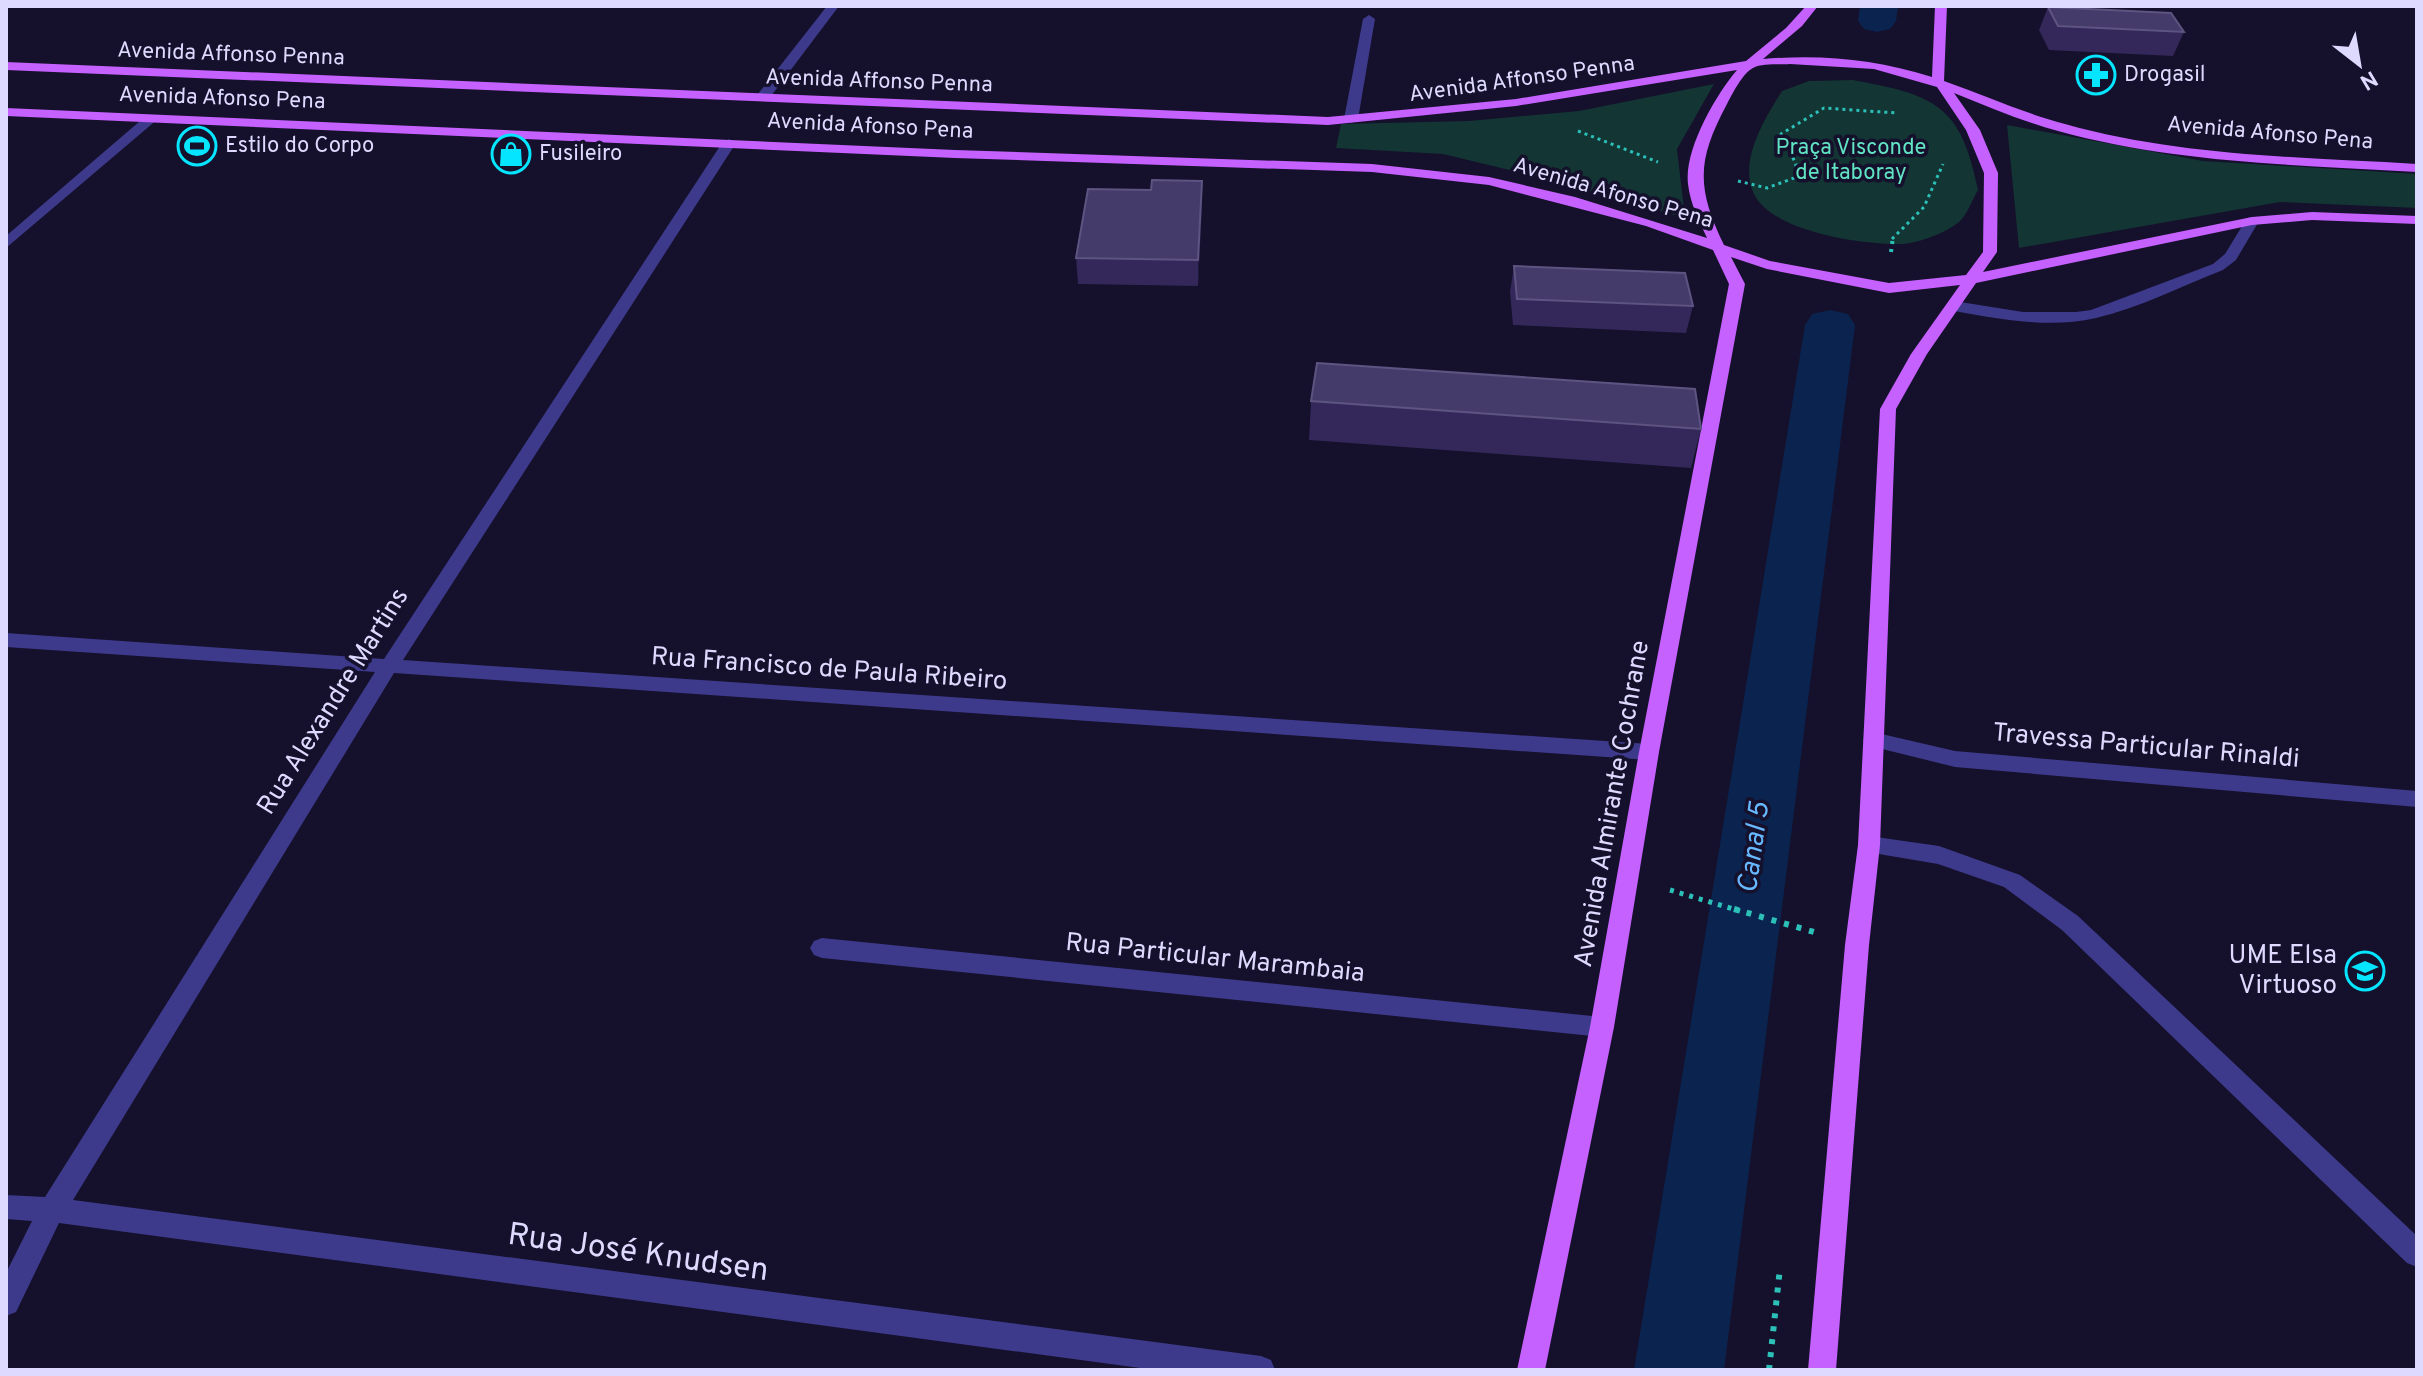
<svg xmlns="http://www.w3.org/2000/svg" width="2423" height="1376" font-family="Overpass,sans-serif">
<rect width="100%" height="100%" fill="#15102b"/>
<g fill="#133534">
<path d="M1853,80C1934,95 1961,104 1978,190C1972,200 1967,215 1959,222C1946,233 1918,243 1902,244C1864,245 1772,232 1754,194C1738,161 1765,118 1782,91L1809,81Z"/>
<path d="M1714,84L1677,149L1685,218L1542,178L1443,154L1336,148L1341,124L1469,121L1579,111Z"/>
<path d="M2007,125L2203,161L2417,174V208L2280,202L2019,248Z"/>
</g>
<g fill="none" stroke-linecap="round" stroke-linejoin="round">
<g fill="#0b244f" fill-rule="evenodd">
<path d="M1860,6H1898L1896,21L1890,29L1877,32L1864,29L1858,21Z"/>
<path d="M1830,310L1848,314L1855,325L1724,1370H1634L1805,325L1812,314Z"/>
</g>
<g stroke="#2cc1b8" stroke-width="3" stroke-dasharray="3 4" stroke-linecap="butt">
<path d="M1578,131L1658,162"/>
<path d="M1738,181L1767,188L1794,178L1796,164L1781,134L1824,108L1897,113"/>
<path d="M1892,239L1924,207L1943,164"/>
</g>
<path stroke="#2cc1b8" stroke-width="4" stroke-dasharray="3 5" stroke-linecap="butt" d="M1891,252L1893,237"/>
<path stroke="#2cc1b8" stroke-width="5" stroke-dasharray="4 6" stroke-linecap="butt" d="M1670,890L1740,911"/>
<g stroke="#2cc1b8" stroke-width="6" stroke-dasharray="5 8" stroke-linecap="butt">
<path d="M1734,909L1814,932"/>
<path d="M1769,1370L1780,1268"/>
</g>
<g fill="#3d3a8b" fill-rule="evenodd">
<path d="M827,6H839L768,100H758V94Z"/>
<path d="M1369,15L1375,19L1358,119L1351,123L1344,119L1363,19Z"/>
<path d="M147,115L159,118L6,248V236Z"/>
<path d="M729,139L736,143L403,660L1649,744L1656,747L1659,752L1656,757L1649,760L394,673L73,1200L1261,1356L1271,1360L1275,1370H1155L59,1223L16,1312L6,1316V1273L32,1221L6,1219V1195L45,1197L375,672L6,647V633L384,659L722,143Z"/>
<path d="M2252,217L2259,221L2236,260L2223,270C2182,286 2139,308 2096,318C2049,329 2000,319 1954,311L1946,306L1954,301L2023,312H2076L2091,310L2213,264L2225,254L2247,218Z"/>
<path d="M1873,732L1955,751L2417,791V807L1955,767L1866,745L1863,740L1866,735Z"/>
<path d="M1869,836L1939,846L2020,875L2078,916L2417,1236V1267L2407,1263L2062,930L2004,887L1938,864L1861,851L1858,845L1861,839Z"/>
<path d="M822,938L1602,1017L1611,1020L1614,1027L1611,1034L1602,1037L822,958L814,955L810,948L814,941Z"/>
</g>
<path fill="#c561ff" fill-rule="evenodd" d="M1806,6H1818L1802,26L1763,59C1822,54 1875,59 1932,77L1935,6H1947L1944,81C1984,95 2023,113 2065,124C2178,156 2300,157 2417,164V172C2297,165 2174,163 2058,131C2022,121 1988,107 1954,93L1980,130L1998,173L1997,252L1983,272L2252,217L2312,212L2417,216V224L2312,220L2252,225L1976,283L1927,354L1896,409L1880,845L1869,945L1836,1370H1808L1845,945L1858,845L1880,409L1911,354L1960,285L1889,293L1767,269L1731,257L1745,284L1659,752L1614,1027L1545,1370H1517L1590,1027L1639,752L1729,284L1713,250L1646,226L1489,185L1372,172L955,158L6,116V108L955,150L1372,164L1489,177L1575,197L1707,238C1699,221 1690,203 1688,184C1684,150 1715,96 1737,70L1516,106L1328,125L6,70V62L1328,117L1516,99L1746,61L1786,28ZM1790,64L1874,69L1937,87L1966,130L1984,173L1983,252L1966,275L1889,283L1770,261L1724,245C1696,187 1697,160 1727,104C1733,93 1742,74 1753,68C1762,63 1780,65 1790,64Z"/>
</g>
<g fill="#332859">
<path d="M2048,7L2184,32L2173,56L2049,50L2039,30Z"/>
<path d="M1202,181V206L1198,286L1078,284L1076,258L1151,190Z"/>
<path d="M1514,266L1693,306L1686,333L1513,325L1510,292Z"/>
<path d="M1311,401L1701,429L1691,468L1309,440Z"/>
</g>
<path fill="#1f173f" d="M1202,181V206L1198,286V260Z"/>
<g fill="#453b6b" stroke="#5d5482" stroke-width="2">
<path d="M2048,7L2171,13L2184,32L2058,26Z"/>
<path d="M1152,180L1202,181L1198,260L1076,258L1088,189L1151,190Z"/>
<path d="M1514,266L1685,273L1693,306L1517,299Z"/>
<path d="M1317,363L1695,389L1701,429L1311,401Z"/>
</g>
<defs>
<symbol id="pharmacy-ring" viewBox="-11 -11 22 22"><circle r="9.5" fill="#15102b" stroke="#06e5ff" stroke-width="1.5"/><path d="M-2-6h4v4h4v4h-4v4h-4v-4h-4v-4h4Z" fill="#06e5ff"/></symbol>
<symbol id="stadium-ring" viewBox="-11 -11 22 22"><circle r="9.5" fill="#15102b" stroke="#06e5ff" stroke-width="1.5"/><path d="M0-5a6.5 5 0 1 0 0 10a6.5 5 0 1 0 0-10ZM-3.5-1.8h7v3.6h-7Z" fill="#06e5ff"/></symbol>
<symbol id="shop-ring" viewBox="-11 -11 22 22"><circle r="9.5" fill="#15102b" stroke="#06e5ff" stroke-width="1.5"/><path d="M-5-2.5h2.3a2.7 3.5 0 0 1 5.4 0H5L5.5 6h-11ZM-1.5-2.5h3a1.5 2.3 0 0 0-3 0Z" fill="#06e5ff"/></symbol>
<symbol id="school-ring" viewBox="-11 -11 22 22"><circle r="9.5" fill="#15102b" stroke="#06e5ff" stroke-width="1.5"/><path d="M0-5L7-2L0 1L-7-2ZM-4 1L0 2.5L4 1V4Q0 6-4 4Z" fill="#06e5ff"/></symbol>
</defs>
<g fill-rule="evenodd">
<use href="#pharmacy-ring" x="2074" y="53" width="44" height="44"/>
<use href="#stadium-ring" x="175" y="124" width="44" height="44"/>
<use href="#shop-ring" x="489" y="132" width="44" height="44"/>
<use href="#school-ring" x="2343" y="949" width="44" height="44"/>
</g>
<g text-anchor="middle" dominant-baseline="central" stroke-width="7" stroke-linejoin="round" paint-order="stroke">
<g font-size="22" fill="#dedaff" stroke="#15102b">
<text transform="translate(231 55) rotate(2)">Avenida Affonso Penna</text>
<text transform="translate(1522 80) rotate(-8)">Avenida Affonso Penna</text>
<text transform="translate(879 82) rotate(2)">Avenida Affonso Penna</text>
<text transform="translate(222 99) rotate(2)">Avenida Afonso Pena</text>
<text transform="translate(870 127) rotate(3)">Avenida Afonso Pena</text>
<text transform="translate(2270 134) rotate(5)">Avenida Afonso Pena</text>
<text transform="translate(1613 194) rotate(16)">Avenida Afonso Pena</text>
</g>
<g font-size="22" fill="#dedaff" stroke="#15102b" text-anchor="start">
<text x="2124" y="75">Drogasil</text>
<text x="225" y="146">Estilo do Corpo</text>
<text x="539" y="154">Fusileiro</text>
</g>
<g font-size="22" fill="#61e4c4" stroke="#15102b">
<text x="1851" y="148">Praça Visconde<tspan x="1851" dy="25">de Itaboray</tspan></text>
</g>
<g font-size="26" fill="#dedaff" stroke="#15102b">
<text transform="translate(829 670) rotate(4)">Rua Francisco de Paula Ribeiro</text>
<text transform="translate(334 702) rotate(-58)">Rua Alexandre Martins</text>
<text transform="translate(2146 747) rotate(5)">Travessa Particular Rinaldi</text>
<text transform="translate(1613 804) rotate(-80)">Avenida Almirante Cochrane</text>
<text transform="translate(1215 959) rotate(6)">Rua Particular Marambaia</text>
</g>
<g font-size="26" fill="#dedaff" stroke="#15102b" text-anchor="end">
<text x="2337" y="956">UME Elsa<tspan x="2337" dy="30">Virtuoso</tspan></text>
</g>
<g font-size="28" font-style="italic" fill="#68b8ff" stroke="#15102b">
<text transform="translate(1755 848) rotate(-82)">Canal 5</text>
</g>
<g font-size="32" fill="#dedaff" stroke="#15102b">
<text transform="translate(638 1254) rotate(8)">Rua José Knudsen</text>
</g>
</g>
<rect width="2423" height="1376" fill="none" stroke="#dedaff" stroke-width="16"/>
<g transform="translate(2359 64) rotate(149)" stroke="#15102b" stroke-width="6" paint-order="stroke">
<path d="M0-6L14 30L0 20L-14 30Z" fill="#dedaff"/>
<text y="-12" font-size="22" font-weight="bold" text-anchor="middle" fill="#dedaff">N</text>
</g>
</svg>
